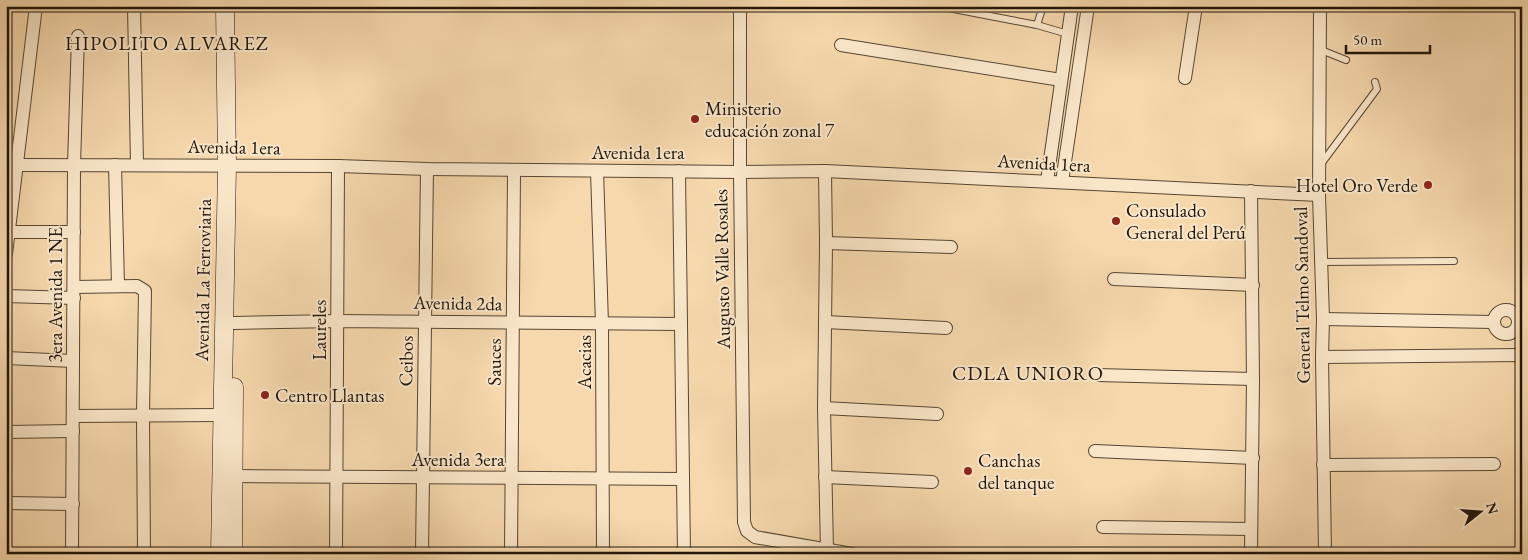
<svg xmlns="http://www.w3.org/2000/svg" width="1528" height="560" font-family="'EB Garamond',serif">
<rect width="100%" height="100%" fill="#f6d8ac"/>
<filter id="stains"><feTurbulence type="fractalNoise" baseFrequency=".004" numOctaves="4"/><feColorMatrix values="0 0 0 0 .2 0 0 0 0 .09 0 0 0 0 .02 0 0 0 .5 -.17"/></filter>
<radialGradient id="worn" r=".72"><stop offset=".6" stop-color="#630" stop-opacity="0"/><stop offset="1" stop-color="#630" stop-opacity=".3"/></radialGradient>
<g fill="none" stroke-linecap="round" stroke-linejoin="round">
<defs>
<g id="lane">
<path d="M938,6L1037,25L1043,6"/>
<path d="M1037,25L1068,34"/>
<path d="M1321,50L1346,60"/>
<path d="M1321,164L1377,89L1375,82"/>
<path d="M1321,262L1454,261"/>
</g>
<g id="street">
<path d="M134,6L137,165"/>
<path d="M740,6V172L744,522L747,531L755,537L852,554"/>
<path d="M1320,6L1319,195L1323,319L1322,357L1325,554"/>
<path d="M841,45L1061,80"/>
<path d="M1185,78L1196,6"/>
<path d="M17,165L338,166L427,169L740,172L825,171L1319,195"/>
<path d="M115,165L118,286"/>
<path d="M597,171L602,324L603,554"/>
<path d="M679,171L684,554"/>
<path d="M825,171L826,243L824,408L827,550"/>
<path d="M1047,181L1072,6"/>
<path d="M1062,182L1088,6"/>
<path d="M1251,191L1253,379L1251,554"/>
<path d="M9,232H74"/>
<path d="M826,243L951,247"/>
<path d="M6,254L36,6"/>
<path d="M1114,279L1253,285"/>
<path d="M74,287L137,286L145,291L143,415L144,554"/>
<path d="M6,296L74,298"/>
<circle cx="1506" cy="322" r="12"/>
<path d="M1323,319L1494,322"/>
<path d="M825,322L946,328"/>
<path d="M234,323L337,321L681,324"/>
<path d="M1322,357L1522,355"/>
<path d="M6,358L73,361"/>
<path d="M1097,375L1253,379"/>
<path d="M824,408L937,414"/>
<path d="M73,416L221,415"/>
<path d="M6,432L73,431"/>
<path d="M1095,451L1253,458"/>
<path d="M1323,465L1494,464"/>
<path d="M234,476L683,479"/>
<path d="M825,477L932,482"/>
<path d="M6,503L73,504"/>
<path d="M1103,527L1251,529"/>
<path d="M72,554L74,165L78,36"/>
<path d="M336,554L338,166"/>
<path d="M422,554L427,169"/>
<path d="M511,554L514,170"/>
</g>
<g id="secondary">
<path d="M220,554L227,166L225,6"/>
<path d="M233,554L234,387"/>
</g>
</defs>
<use href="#lane" stroke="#564633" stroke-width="8"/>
<use href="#street" stroke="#564633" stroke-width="14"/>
<use href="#secondary" stroke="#20150b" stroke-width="19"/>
<use href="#lane" stroke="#f9e6c9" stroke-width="6"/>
<use href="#street" stroke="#f9e6c9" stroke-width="12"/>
<use href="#secondary" stroke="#f9e6c9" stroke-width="18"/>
</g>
<g fill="#8f2418" stroke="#f9e6c9" stroke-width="2">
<circle cx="695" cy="119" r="5"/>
<circle cx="1428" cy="185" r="5"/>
<circle cx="1116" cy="221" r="5"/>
<circle cx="265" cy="395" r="5"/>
<circle cx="968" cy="471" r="5"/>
</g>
<g text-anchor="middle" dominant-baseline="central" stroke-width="4" stroke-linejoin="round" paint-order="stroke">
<g font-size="19" fill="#20150b" stroke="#f9e6c9" text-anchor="start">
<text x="705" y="108">Ministerio<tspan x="705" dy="22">educación zonal 7</tspan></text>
<text x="1418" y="185" text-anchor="end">Hotel Oro Verde</text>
<text x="1126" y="210">Consulado<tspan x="1126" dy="22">General del Perú</tspan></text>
<text x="275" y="395">Centro Llantas</text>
<text x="978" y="460">Canchas<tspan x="978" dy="22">del tanque</tspan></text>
</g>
<g font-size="19" fill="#20150b" stroke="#f9e6c9">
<text transform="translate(234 147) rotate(1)">Avenida 1era</text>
<text x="638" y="152">Avenida 1era</text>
<text transform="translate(1044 163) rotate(3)">Avenida 1era</text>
<text transform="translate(722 269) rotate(-91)">Augusto Valle Rosales</text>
<text transform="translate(203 280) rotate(-89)">Avenida La Ferroviaria</text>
<text transform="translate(55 295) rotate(-90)">3era Avenida 1 NE</text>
<text transform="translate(1302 295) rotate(-91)">General Telmo Sandoval</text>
<text transform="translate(458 303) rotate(1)">Avenida 2da</text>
<text transform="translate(319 330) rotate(-90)">Laureles</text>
<text transform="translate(406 361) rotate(-89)">Ceibos</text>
<text transform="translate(494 362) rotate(-90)">Sauces</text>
<text transform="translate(584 362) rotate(-90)">Acacias</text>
<text x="458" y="459">Avenida 3era</text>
</g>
<g font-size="20" letter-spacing="1" fill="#20150b" stroke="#f9e6c9">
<text x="167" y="43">HIPOLITO ALVAREZ</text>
<text x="1028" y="373">CDLA UNIORO</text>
</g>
</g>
<rect width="1528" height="560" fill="none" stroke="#f6d8ac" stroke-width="25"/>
<rect x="8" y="8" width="1513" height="545" fill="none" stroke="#20150b" stroke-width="2.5"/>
<rect x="12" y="12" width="1503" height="535" fill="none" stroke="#20150b"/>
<g transform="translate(1480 512) rotate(73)" stroke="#f9e6c9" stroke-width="4" paint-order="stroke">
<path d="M0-4L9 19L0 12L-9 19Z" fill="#20150b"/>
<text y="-8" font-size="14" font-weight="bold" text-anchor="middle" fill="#20150b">N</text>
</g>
<path d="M1346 45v8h84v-8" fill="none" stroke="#20150b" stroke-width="2.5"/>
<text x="1353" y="45" font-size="15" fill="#20150b" stroke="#f9e6c9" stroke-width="4" paint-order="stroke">50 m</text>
<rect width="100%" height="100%" filter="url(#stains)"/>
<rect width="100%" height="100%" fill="url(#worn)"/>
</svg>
